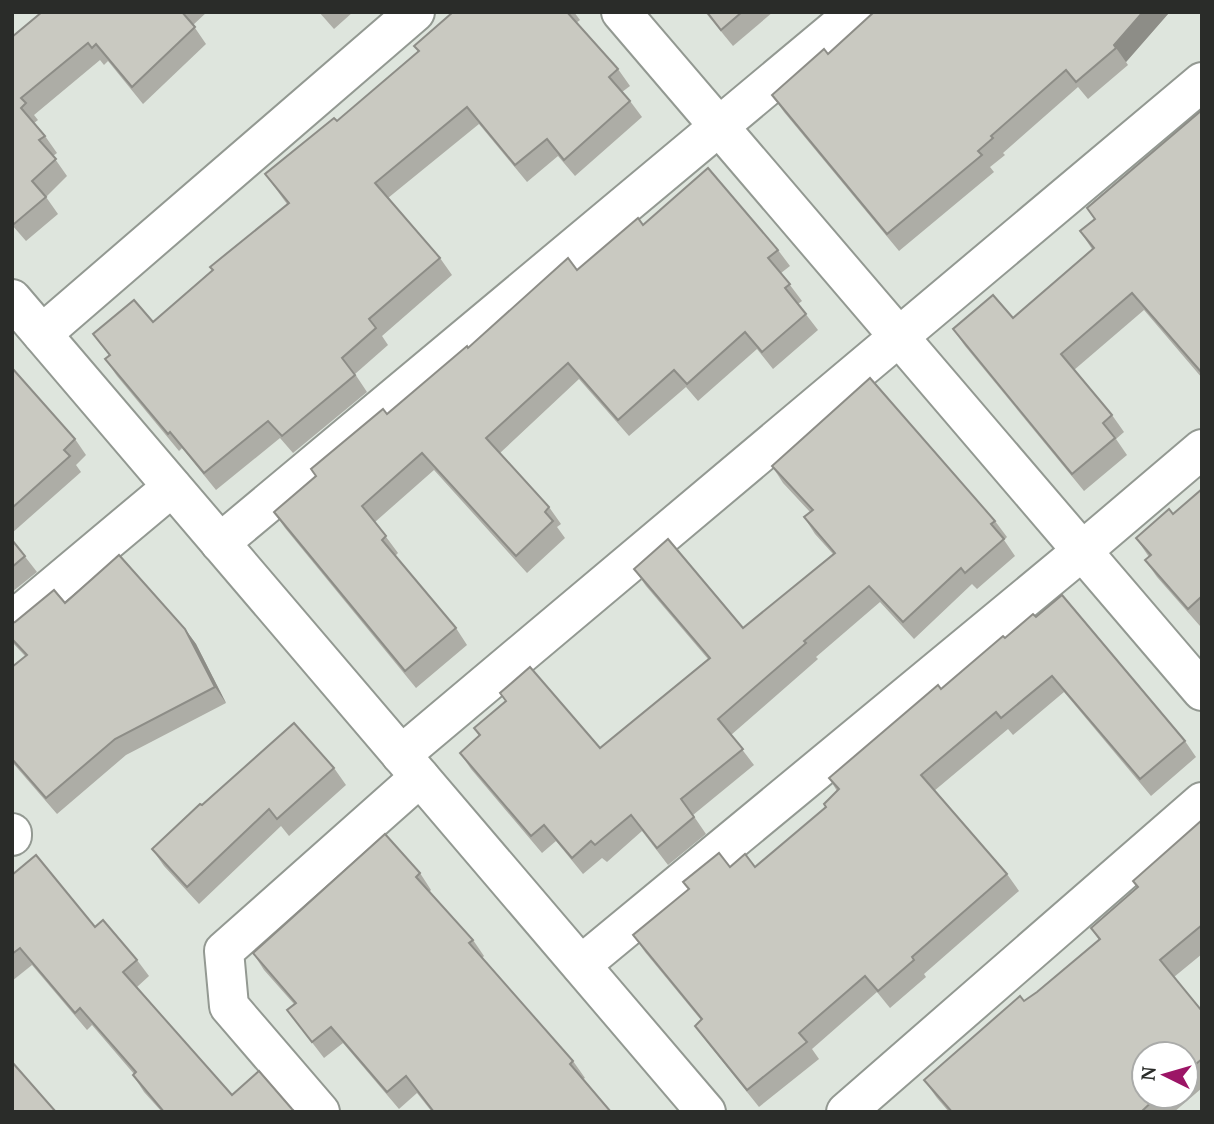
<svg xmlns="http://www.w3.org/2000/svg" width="1214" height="1124" font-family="'PT Serif',serif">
<rect width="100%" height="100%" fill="#dee5dd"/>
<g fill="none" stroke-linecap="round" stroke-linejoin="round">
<defs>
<g id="minor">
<path d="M621,12L1202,691"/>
<path d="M12,299L706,1112"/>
<path d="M42,334L415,12"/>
<path d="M220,543L856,12"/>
<path d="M12,621L172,487"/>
<path d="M401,755L1202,82"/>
<path d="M12,833V836"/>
<path d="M581,965L1082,551L1202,449"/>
<path d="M320,1112L229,1006L224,951L420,777"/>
<path d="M846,1112L1202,802"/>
</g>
</defs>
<use href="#minor" stroke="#939992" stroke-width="42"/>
<use href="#minor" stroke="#fff" stroke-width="38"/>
</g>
<g fill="#adada6" fill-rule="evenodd">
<path d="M42,12H207L193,25L206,44L143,104L108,61L104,65L100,60L34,115L38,120L34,123L45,136L57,153L53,156L67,176L46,197L58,214L26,241L12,225V37Z"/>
<path d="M319,12H353L334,29Z"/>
<path d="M453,12H574L580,20L576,23L618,69L630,86L622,92L630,101L642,117L575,176L558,156L527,182L479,124L388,198L440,258L452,275L382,336L388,345L355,374L367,392L293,453L280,438L216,490L182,448L179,451L117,376L105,359L109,355L93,334L153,322L287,204L265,174L337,121L418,51L414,46Z"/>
<path d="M705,12H773L733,46Z"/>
<path d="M874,12H1168V14L1126,62L1128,65L1088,99L1078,87L1003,153L1005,155L990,167L994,172L899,251L784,112L772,95L828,54Z"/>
<path d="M1202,110V378L1144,310L1074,370L1112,415L1124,432L1116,439L1127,455L1084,491L965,346L953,329L1013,318L1092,249L1080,231L1094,219L1087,208Z"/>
<path d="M643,225L778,250L790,266L781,273L802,301L798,304L818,330L773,369L757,349L698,401L686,387L629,436L579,379L500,453L549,507L561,524L557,527L565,538L527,573L434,470L375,522L398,553L395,556L456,628L467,645L416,688L285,528L274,512L316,476L311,469L387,414L468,348L577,270Z"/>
<path d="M12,368L75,439L86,455L76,465L81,472L12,533Z"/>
<path d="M772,466L995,521L1007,537L1004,540L1015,556L977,589L972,584L914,639L880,602L816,657L818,659L731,735L754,765L693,815L706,834L668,865L642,831L607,862L602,858L583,874L556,841L542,853L471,769L460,753L479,736L474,728L506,701L500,693L600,748L708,659L646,586L634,569L743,628L833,554L815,534L804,517L810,512L783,483Z"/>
<path d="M1202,489V624L1200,626L1157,577L1145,560L1149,557L1136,538L1173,514Z"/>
<path d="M12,540L37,572L12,592Z"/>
<path d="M65,603L185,629L196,644L226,703L126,755L57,814L12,762V667L25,656L12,642V623Z"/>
<path d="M1005,638L1185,741L1196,757L1151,796L1064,692L1013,735L1008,729L934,791L1007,874L1019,891L924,974L926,977L890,1008L877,992L812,1049L819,1059L759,1107L707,1042L695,1026L701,1020L645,952L633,935L730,867H755L826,807L837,791L829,778Z"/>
<path d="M334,768L346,785L289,836L281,826L199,904L164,866L152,849L202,805Z"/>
<path d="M1202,820V954L1174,977L1202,1011V1088L1174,1112H949L937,1098L924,1080L1024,1001L1037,992L1099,940L1091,928L1138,888L1133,881ZM1186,1054V1096H1144Z"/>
<path d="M420,873L431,890L429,892L473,940L484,956L482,958L573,1061L585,1078L583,1079L611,1112H432L417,1093L399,1109L343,1043L324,1058L287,1010L294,1004L264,970L253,953Z"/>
<path d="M12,875L95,927L137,960L149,976L137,987L232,1095L292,1109L295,1112H162L144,1092L133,1075L134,1074L92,1025L87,1030L32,965L12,981Z"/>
</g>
<g fill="#8d8d87">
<path d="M1143,12H1168V14L1126,62L1114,45Z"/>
<path d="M185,629L196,644L226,703L215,687Z"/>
</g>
<g fill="#c9c9c1" stroke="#8d8d87" stroke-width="2">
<path d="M42,12H182L195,27L132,87L96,44L92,48L88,43L21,98L26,103L21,108L45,136L39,140L56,159L32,181L46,197L14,224L12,222V37Z"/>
<path d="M453,12H567L618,69L609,77L630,101L564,160L547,139L515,165L467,107L375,183L440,258L369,319L376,328L342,358L355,375L282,436L268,421L204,473L170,432L168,434L105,359L110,355L93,334L134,300L153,322L213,270L210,267L289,203L265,174L334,118L337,121L419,51L414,46Z"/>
<path d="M707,12H742L721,30Z"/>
<path d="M874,12H1143L1114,45L1116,48L1076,82L1066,70L991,136L993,138L978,151L982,155L887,234L772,95L824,49L828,54Z"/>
<path d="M1202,110V373L1132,293L1061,354L1112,415L1103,423L1115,438L1072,474L953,329L993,295L1013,318L1094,248L1080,231L1095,219L1087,208Z"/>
<path d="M708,168L778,250L768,258L790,284L785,288L806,314L762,352L745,332L687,384L674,370L618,420L568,363L486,438L549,507L545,512L553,521L516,556L422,453L362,506L386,536L382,540L456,628L405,671L274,512L316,476L311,469L383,409L387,414L467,346L468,348L568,258L577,270L638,218L643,225Z"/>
<path d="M12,368L75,439L64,450L70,456L12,508Z"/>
<path d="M870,378L995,521L991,524L1004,539L965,573L961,568L903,622L869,586L804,641L806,643L718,719L743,749L681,799L694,817L657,848L631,815L595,845L591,841L572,858L544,825L531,836L460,753L480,735L474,728L506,701L500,693L530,667L600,748L710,658L634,569L668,539L743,628L835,553L804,517L813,510L772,466Z"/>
<path d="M1202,489V600L1200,598L1188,609L1145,560L1151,555L1136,538L1169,509L1173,514Z"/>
<path d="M12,540L25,556L12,567Z"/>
<path d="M119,555L185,629L215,687L115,739L46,798L12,759V667L27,655L12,639V623L15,622L54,590L65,603Z"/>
<path d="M1062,595L1185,741L1140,779L1052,676L1001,718L996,712L921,775L1007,874L912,957L914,960L878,991L865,976L799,1033L807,1042L747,1090L695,1026L702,1019L633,935L689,889L683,882L719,853L730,867L745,854L755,867L826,807L824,804L839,789L829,778L938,685L941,689L1003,636L1005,638L1033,614L1036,617Z"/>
<path d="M294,723L334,768L277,819L269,809L187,887L152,849L200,804L202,805Z"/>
<path d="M1202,820V925L1160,960L1202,1011V1059L1186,1072V1054H1144V1096H1158L1141,1112H952L924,1080L1020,996L1024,1001L1037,992L1100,939L1091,928L1138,887L1133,881Z"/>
<path d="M385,834L420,873L416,877L473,940L469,943L573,1061L570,1064L611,1112H434L406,1076L387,1092L331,1027L312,1042L287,1010L296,1003L253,953Z"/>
<path d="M36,855L95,927L103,920L137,960L123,972L232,1095L259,1071L292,1109L295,1112H164L133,1075L136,1072L80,1008L75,1013L20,948L12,954V875Z"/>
<path d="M12,1062L56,1112H12Z"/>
</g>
<rect width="1214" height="1124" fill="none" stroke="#2a2c29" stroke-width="28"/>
<g transform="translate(1165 1075) rotate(275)"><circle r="33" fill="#ffffff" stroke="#aaaba9" stroke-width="2"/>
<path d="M0-5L12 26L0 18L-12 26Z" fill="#9c1566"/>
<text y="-10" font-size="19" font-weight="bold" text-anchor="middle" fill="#2a2c29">N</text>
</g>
</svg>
